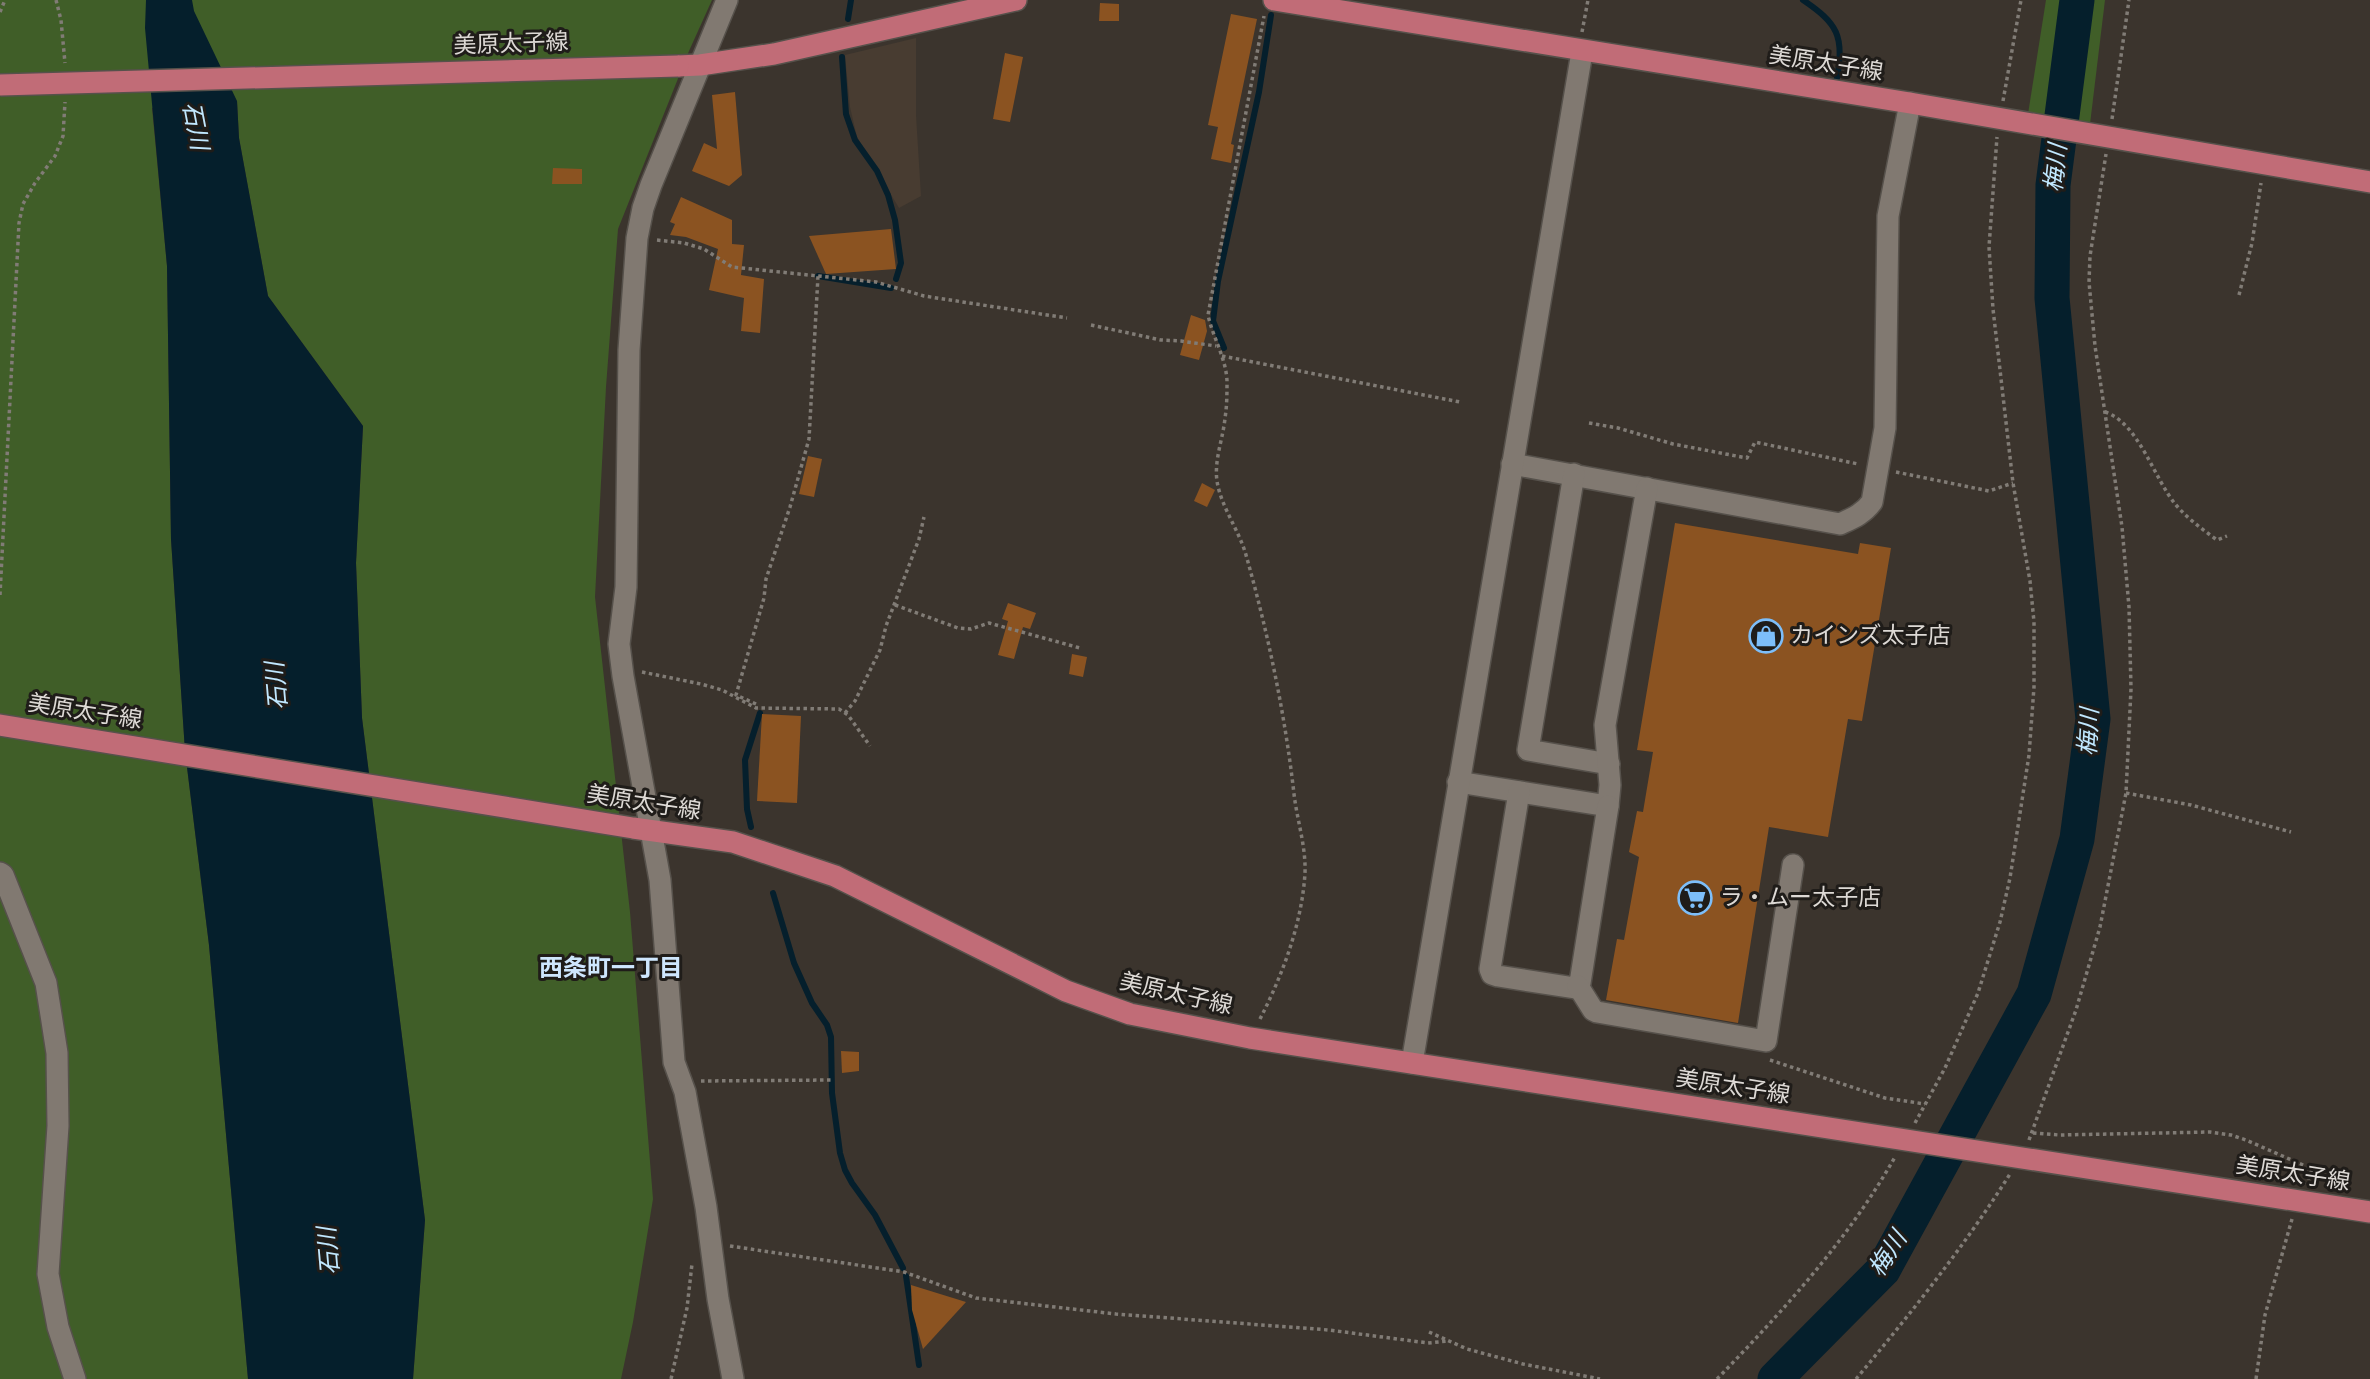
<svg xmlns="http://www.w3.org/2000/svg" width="2370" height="1379" font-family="'Sofia Sans Condensed','Noto Sans JP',sans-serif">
<rect width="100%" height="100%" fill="#3b342d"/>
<path fill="#483c31" d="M916,38V115L921,196L899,208L857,137L850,107L845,55Z"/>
<g fill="#405e28">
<path d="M0,0H712L689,51L618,229L606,387L595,597L630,912L653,1199L633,1322L621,1379H413L425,1220L362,718L356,563L363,426L268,296L239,138L237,101L152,108L167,266L171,539L185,751L209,945L248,1379H0Z"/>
<path d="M2046,0H2105L2090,124L2028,114Z"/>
</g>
<path fill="#051f2c" d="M146,0H192L194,11L237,101L239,138L268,296L363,426L356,563L362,718L425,1220L413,1379H248L209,945L185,751L171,539L167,266L145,28Z"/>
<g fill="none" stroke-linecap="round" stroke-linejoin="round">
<g stroke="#051f2c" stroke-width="6">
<path d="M1803,0C1837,23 1845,36 1837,78"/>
<path d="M848,19L851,0"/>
<path d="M842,57L846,114L855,140L877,171L888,195L895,220L901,263L896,279"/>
<path d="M818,276L891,288"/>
<path d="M1224,348L1213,321L1218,281L1259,92L1271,15"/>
<path d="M751,827L747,809L745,760L760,713"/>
<path d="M773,893L794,963L812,1003L827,1025L831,1037L832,1093L840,1153L845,1170L852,1183L875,1215L903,1268"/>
<path d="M906,1276L919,1365"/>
</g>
<path stroke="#051f2c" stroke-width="35" d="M1775,1379L1883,1270L2034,994L2077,839L2093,719L2052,298L2053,185L2077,0"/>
</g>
<g fill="#8b5321">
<path d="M1100,3L1119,4V21H1099Z"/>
<path d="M1231,14L1257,19L1231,144L1234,145L1231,163L1211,159L1218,127L1208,125Z"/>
<path d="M1005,53L1023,57L1010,122L993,119Z"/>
<path d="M735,92L742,175L729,186L692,171L704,143L717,149L712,95Z"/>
<path d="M553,168L582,169V184H552Z"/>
<path d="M681,197L732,220V244L744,245L741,275L764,279L760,333L741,331L744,298L709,290L718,249L686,237L670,235L675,224L670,222Z"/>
<path d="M891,229L896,269L826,274L809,236Z"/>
<path d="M1191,315L1205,320L1207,331L1199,360L1180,355Z"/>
<path d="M808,456L822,459L814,497L799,494Z"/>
<path d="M1202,483L1215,490L1207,507L1194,501Z"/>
<path d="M1675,523L1858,554L1860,543L1891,548L1862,721L1848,719L1828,837L1769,827L1738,1023L1606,1000L1617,939L1624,940L1639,857L1629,852L1637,811L1643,812L1653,752L1637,750Z"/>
<path d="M1008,603L1036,613L1030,629L1023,627L1014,659L998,655L1008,621L1002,619Z"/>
<path d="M1072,654L1087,657L1083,677L1069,674Z"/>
<path d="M762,714L801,716L797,803L757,801Z"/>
<path d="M841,1051L859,1052V1071L842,1073Z"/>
<path d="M911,1285L966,1302L923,1349L912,1310Z"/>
</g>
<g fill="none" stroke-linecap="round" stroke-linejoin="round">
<defs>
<g id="minor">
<path d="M727,0L651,185L643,208L637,238L629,350L626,587L619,644L623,676L660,880L674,1062L685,1092L706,1207L718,1299L733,1379"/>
<path d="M1512,464L1840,524C1853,518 1863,514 1872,502L1885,428L1888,216L1910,103"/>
<path d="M1574,474L1528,750L1609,764"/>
<path d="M1458,782L1608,806L1610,785L1605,725L1647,488"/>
<path d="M1519,792L1490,969L1492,974L1498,976L1575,988L1580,983L1608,806"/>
<path d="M0,873L3,875L46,983L57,1053L58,1126L48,1274L58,1327L75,1379"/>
<path d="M1578,986L1593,1010L1597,1012L1766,1041L1793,865"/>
<path d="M1412,1063L1582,52"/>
</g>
<g id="major">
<path d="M1274,0L1910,103L2370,182"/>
<path d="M678,66L700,65L774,54L1016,0"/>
<path d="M0,725L633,828L733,842L835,876L1066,991L1130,1014L1250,1038L2370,1212"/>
</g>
</defs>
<use href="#minor" stroke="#56514b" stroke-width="24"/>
<use href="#major" stroke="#56514b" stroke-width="24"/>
<g stroke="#817c76" stroke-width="3.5" stroke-dasharray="3.5 3.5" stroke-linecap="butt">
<path d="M56,0L61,20L65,63"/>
<path d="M0,12L5,0"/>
<path d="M1582,32L1588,0"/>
<path d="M2003,101L2021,0"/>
<path d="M2112,119L2129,0"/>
<path d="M657,240L684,243L704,249L732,267L876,282L924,296L1067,318"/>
<path d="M2239,295L2252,243L2261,183"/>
<path d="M1091,325L1161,340L1181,341L1216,346"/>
<path d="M1222,356L1460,402"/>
<path d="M2105,412C2139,423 2154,479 2176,505C2188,519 2202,529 2217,540L2227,536"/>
<path d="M1589,423L1618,428L1673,444L1747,458L1755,442L1858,464"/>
<path d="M1896,472L1989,491L2013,483"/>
<path d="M0,595L19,223L23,204L35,183L55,156L63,136L65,102"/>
<path d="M895,605L958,628L971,629L989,623L1080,648"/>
<path d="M642,672L701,684L722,690L756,708L839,709L848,715L870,746"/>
<path d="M756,704L736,695L764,598L766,579L790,507L809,439L818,276"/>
<path d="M845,713L855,701L880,650L886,626L919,539L924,517"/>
<path d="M2126,793L2191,805L2291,832"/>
<path d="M1260,1019C1283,974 1302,923 1305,873C1306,846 1297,820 1294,794C1285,714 1268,633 1246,555C1239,530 1221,507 1217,481C1214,460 1223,439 1225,418C1227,406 1227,393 1227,381C1226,358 1213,338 1208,315L1264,16"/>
<path d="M1770,1060L1885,1098L1925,1104"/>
<path d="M701,1081L831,1080"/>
<path d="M1915,1123L1945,1068L1978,993L2000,922L2010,878L2029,755L2034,687V622L2030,581L2013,483L1993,309L1989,247L1997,137"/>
<path d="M2033,1133L2059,1135L2210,1132L2231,1135L2246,1140L2312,1169L2307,1184"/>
<path d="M2029,1140L2076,1010L2100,927L2126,793L2131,689L2129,607L2122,527L2095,346L2089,282L2090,256L2106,154"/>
<path d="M730,1246L904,1272L976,1298L1116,1314L1329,1330L1428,1343L1448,1341"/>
<path d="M1429,1332L1467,1349L1523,1364L1600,1379"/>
<path d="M671,1379L687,1308L692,1264"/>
<path d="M1717,1379C1783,1311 1848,1240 1895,1157"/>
<path d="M1856,1379C1911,1313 1964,1247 2010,1174"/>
<path d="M2256,1379L2265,1315L2292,1219"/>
</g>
<use href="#minor" stroke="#817971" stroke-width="21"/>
<use href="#major" stroke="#c16c77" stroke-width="21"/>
<defs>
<path id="major-bridge" d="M0,85L678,66"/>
</defs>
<use href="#major-bridge" stroke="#56514b" stroke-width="24" stroke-linecap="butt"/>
<use href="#major-bridge" stroke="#c16c77" stroke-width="21"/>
</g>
<defs>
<symbol id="shop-ring" viewBox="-11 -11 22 22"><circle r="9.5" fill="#1f1c19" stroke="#7dbef9" stroke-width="1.5"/><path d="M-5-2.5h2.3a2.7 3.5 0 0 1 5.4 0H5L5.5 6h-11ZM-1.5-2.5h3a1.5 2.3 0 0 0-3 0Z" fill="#7dbef9"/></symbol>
<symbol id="supermarket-ring" viewBox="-11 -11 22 22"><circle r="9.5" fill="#1f1c19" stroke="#7dbef9" stroke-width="1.5"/><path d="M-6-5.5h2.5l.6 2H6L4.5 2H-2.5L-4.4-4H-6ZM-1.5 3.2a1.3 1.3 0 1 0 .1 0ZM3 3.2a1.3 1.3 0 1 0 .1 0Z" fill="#7dbef9"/></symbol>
</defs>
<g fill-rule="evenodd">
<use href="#shop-ring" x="1747" y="617" width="38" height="38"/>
<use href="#supermarket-ring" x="1676" y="879" width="38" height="38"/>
</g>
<g text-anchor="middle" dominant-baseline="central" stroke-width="6" stroke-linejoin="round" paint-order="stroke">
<g font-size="23" fill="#ddd9d5" stroke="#1f1c19">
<text transform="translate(511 44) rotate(-2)">美原太子線</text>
<text transform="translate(1826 64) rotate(9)">美原太子線</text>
<text transform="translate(85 712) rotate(9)">美原太子線</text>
<text transform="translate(644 803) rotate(9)">美原太子線</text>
<text transform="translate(1176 994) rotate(13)">美原太子線</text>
<text transform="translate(1733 1087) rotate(9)">美原太子線</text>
<text transform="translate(2293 1174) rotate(9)">美原太子線</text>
</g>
<g font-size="23" fill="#ddd9d5" stroke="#1f1c19" text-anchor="start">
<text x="1790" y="636">カインズ太子店</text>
<text x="1720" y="898">ラ・ムー太子店</text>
</g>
<g font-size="24" font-style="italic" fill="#c1e8ff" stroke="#1f1c19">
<text transform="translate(195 126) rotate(79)">石川</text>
<text transform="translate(2056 168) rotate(-84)">梅川</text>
<text transform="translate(277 686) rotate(-95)">石川</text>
<text transform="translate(2089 732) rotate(-87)">梅川</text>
<text transform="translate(329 1251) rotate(-95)">石川</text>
<text transform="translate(1888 1254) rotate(-57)">梅川</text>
</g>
<g font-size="24" font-weight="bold" fill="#cee6fd" stroke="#1f1c19">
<text x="611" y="968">西条町一丁目</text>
</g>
</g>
</svg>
